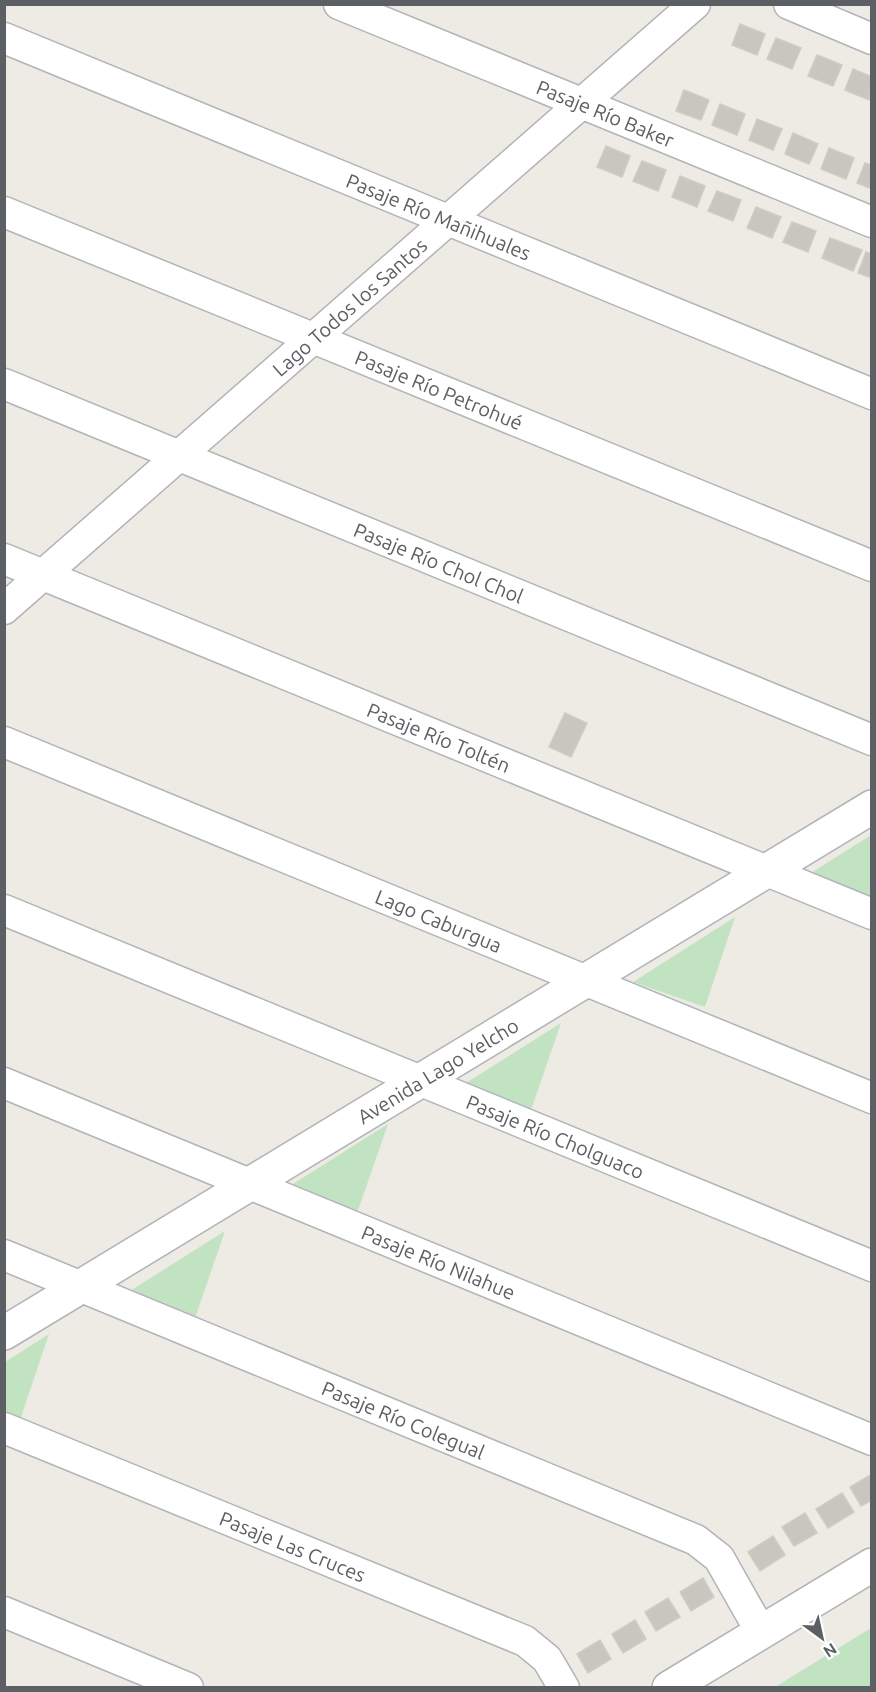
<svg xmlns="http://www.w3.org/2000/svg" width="876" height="1692" font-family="Ubuntu,sans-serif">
<rect width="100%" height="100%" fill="#edebe4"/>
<g fill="#c2e3c2">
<path d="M871,835V901L803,878Z"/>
<path d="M735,917L705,1007L633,982Z"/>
<path d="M561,1023L530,1113L458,1088Z"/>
<path d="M388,1124L357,1213L285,1189Z"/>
<path d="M225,1231L194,1321L122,1296Z"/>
<path d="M49,1334L19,1423L5,1418V1362Z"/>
<path d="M871,1628V1687H775Z"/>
</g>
<g fill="#c9c6c0" stroke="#d1ccc2" stroke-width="1.5">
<path d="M740,24L765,34L757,55L732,45Z"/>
<path d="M776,38L801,48L792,69L767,59Z"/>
<path d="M817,55L842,65L833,86L808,76Z"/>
<path d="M853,69L872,77L869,100L845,90Z"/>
<path d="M684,90L709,100L701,120L676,111Z"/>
<path d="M720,104L745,114L737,135L712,125Z"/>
<path d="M757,119L782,129L773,150L749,140Z"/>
<path d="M793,133L818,144L809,164L785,154Z"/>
<path d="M606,146L630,156L622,177L597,167Z"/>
<path d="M829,148L854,158L846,179L821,169Z"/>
<path d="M642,161L666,170L658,191L633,181Z"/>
<path d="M865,163L872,165V189L857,183Z"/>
<path d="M680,176L705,186L697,207L672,197Z"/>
<path d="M717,191L741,200L733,221L708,211Z"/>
<path d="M756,207L781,217L772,238L747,228Z"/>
<path d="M792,222L816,231L808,252L783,242Z"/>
<path d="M830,238L862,250L853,271L822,258Z"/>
<path d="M866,252L872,254V278L858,273Z"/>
<path d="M565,713L587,723L571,757L549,747Z"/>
<path d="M872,1474V1500L861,1506L850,1487Z"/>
<path d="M842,1493L854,1512L828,1528L816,1509Z"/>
<path d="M805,1513L817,1533L794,1546L782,1527Z"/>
<path d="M773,1536L785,1555L760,1571L748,1552Z"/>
<path d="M703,1578L714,1597L691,1611L680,1592Z"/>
<path d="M668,1598L680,1617L656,1631L645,1612Z"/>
<path d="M635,1620L646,1639L623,1653L612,1634Z"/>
<path d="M600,1640L611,1659L588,1673L577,1654Z"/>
</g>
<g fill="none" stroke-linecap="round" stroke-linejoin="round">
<defs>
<g id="street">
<path id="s1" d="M339,4L872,222"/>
<path d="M789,4L872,39"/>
<path id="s2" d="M4,38L872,394"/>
<path id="s3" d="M4,212L872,566"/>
<path id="s4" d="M4,384L872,740"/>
<path id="s5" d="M4,559L872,914"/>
<path id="s6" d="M4,609L695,4"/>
<path id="s7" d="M4,742L872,1098"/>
<path id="s8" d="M4,910L872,1266"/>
<path id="s9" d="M4,1083L872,1440"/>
<path id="s10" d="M4,1255L696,1540L719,1558L761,1632"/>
<path id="s11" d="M4,1428L525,1641L547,1659L564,1688"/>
<path d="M4,1612L188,1688"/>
</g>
<g id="secondary">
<path id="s12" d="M4,1333L872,807"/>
<path d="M669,1688L872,1565"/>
</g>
</defs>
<use href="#street" stroke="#b1b4b8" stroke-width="33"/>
<use href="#secondary" stroke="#b0b3b8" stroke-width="36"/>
<use href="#street" stroke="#fff" stroke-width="30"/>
<use href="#secondary" stroke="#fff" stroke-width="33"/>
</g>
<g text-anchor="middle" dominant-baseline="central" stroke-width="4.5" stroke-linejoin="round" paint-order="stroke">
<g font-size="20" fill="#5c5f63" stroke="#fff">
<text stroke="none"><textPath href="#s1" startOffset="288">Pasaje Río Baker</textPath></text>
<text stroke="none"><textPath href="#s2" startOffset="470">Pasaje Río Mañihuales</textPath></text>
<text stroke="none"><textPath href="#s6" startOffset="459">Lago Todos los Santos</textPath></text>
<text stroke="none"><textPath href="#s3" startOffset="470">Pasaje Río Petrohué</textPath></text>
<text stroke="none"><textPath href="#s4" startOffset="470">Pasaje Río Chol Chol</textPath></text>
<text stroke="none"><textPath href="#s5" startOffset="470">Pasaje Río Toltén</textPath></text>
<text stroke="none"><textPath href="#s7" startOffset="470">Lago Caburgua</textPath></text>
<text stroke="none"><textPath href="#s12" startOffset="507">Avenida Lago Yelcho</textPath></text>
<text stroke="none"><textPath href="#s8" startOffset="596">Pasaje Río Cholguaco</textPath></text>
<text stroke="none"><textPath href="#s9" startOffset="470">Pasaje Río Nilahue</textPath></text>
<text stroke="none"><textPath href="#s10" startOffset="432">Pasaje Río Colegual</textPath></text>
<text stroke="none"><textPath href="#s11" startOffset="312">Pasaje Las Cruces</textPath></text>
</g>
</g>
<rect width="876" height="1692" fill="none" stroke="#5c5f63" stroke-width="12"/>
<g transform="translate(822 1638) rotate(147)" stroke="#ffffff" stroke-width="4.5" paint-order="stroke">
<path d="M0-4.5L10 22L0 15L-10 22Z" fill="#5c5f63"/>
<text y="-9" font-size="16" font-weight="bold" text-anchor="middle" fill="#5c5f63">N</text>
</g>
</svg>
